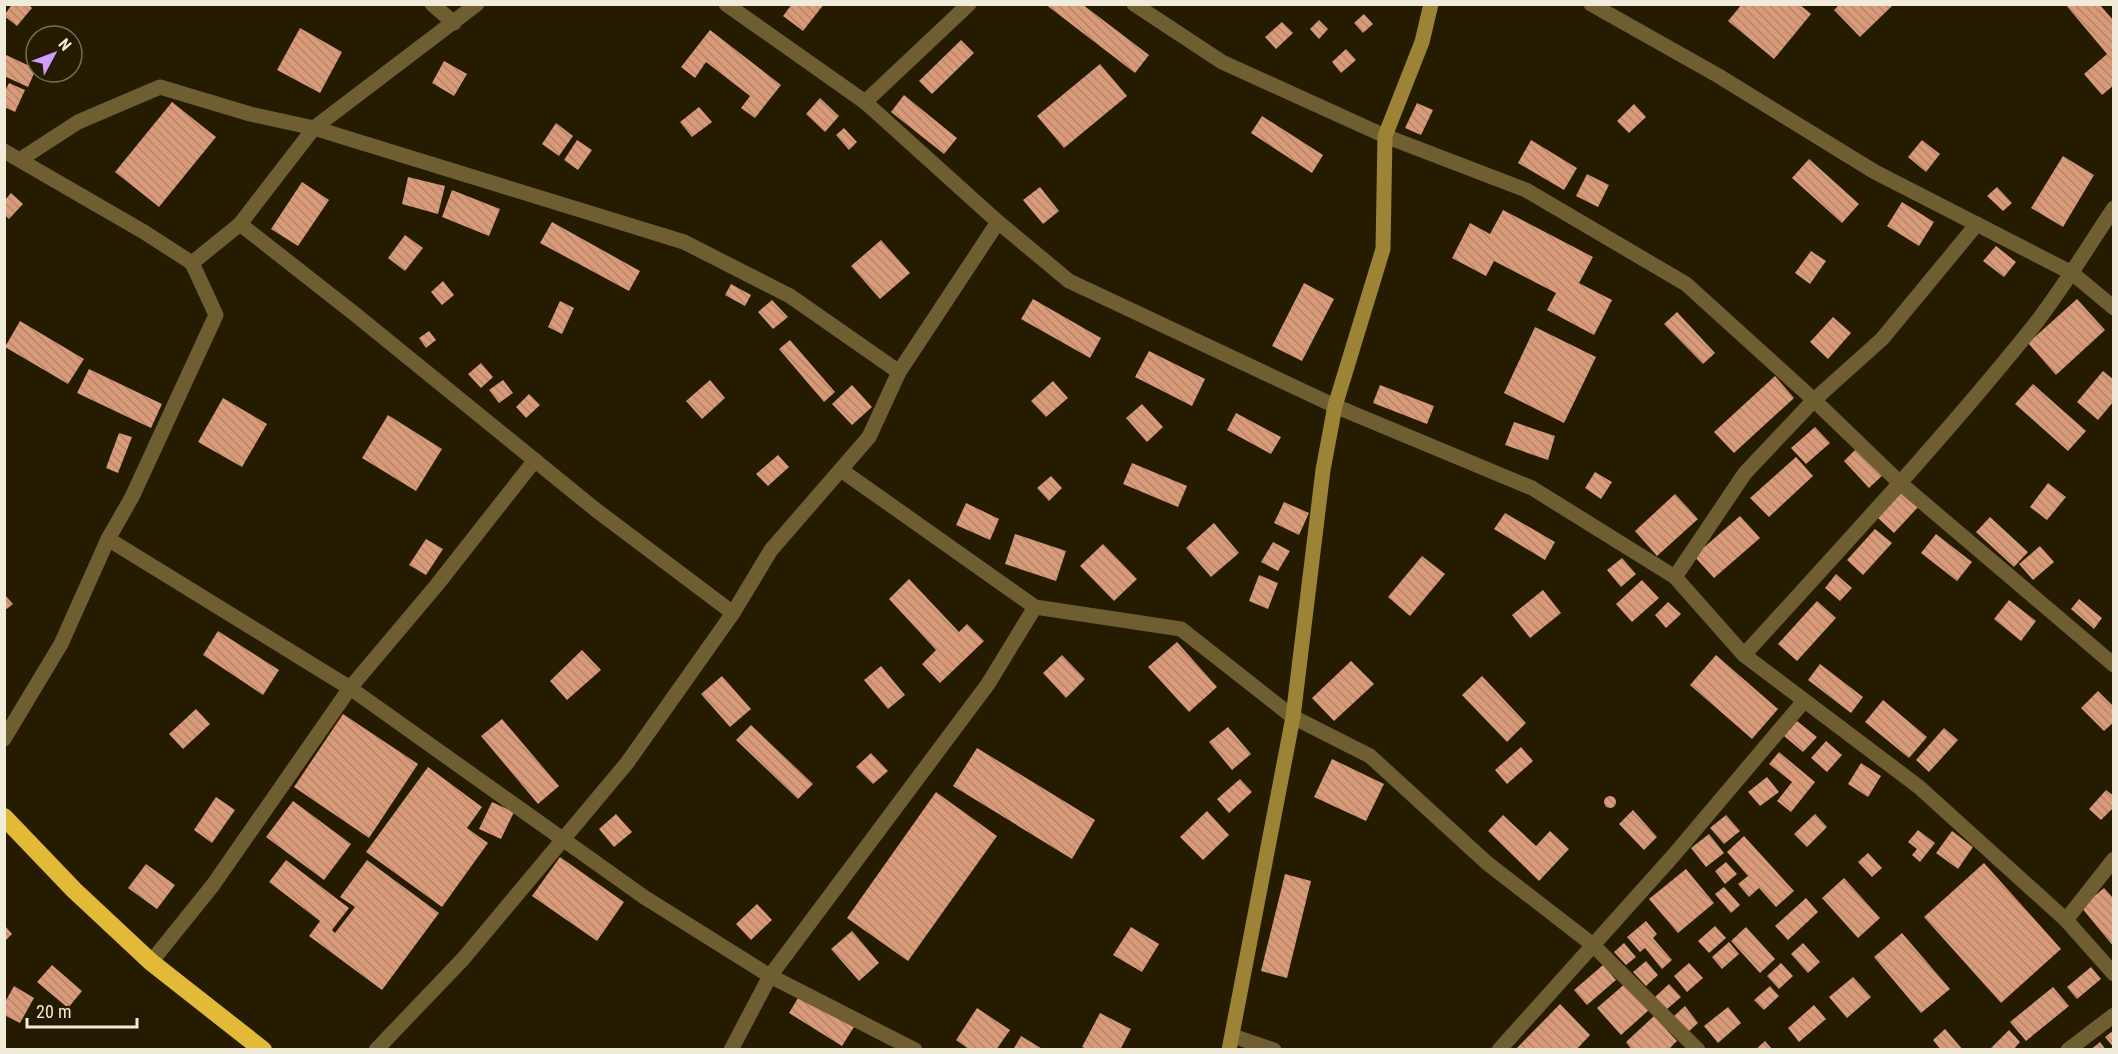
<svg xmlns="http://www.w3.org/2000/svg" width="2118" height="1054" font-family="'Roboto Condensed',sans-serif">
<defs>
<pattern id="building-back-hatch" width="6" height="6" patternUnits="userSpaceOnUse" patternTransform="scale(1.5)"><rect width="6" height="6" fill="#d99a79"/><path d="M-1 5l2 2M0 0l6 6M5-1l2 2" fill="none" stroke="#b5856b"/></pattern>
</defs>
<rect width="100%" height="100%" fill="#241b00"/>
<g fill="url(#building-back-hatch)">
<path d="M12,4H28L32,8L17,26L4,16Z"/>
<path d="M792,4H824L803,31L783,16Z"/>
<path d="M1045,4H1082L1149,55L1135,73Z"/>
<path d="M1742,4H1799L1811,14L1774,59L1728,21Z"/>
<path d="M1840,4H1894L1860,37L1834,10Z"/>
<path d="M2065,4H2099L2114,21V85L2102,95L2084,74L2107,54Z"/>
<path d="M1364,14L1373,24L1363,33L1354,23Z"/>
<path d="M1319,20L1328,29L1319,39L1310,29Z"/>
<path d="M1282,22L1293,33L1276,49L1265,37Z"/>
<path d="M300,28L342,52L320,93L277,70Z"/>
<path d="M710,30L781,85L755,118L741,108L750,96L706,62L695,78L681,67Z"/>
<path d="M961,40L974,53L932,94L919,81Z"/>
<path d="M1346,49L1356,60L1341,73L1332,62Z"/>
<path d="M4,54L36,69L28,87L4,76Z"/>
<path d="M444,61L467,74L454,96L432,83Z"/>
<path d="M1100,64L1127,96L1064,148L1037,116Z"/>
<path d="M9,83L25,90L15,112L4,107V93Z"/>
<path d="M904,95L957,138L944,154L891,112Z"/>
<path d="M820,98L839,116L825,132L806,114Z"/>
<path d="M172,102L216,137L159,207L115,172Z"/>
<path d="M1417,103L1433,110L1421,135L1405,128Z"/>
<path d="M1634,104L1646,117L1629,133L1617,121Z"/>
<path d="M699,107L712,122L692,137L680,122Z"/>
<path d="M1262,116L1323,155L1312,173L1251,133Z"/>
<path d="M556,123L573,136L559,156L542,144Z"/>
<path d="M844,128L857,142L849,150L836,135Z"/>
<path d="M577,140L592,150L578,170L564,160Z"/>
<path d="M1531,140L1577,168L1564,190L1518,163Z"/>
<path d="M1922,140L1940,154L1926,172L1908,157Z"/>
<path d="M2063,156L2094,175L2063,227L2031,208Z"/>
<path d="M1809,159L1859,204L1842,223L1792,178Z"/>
<path d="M1587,174L1609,185L1598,207L1576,196Z"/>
<path d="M408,177L445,186L438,214L402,204Z"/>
<path d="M302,182L329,200L298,246L271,229Z"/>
<path d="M1040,187L1059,211L1043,224L1023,200Z"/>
<path d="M1997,187L2012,203L2003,211L1987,196Z"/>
<path d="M452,190L500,209L489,236L442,217Z"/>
<path d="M11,193L23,204L9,219L4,214V201Z"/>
<path d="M1902,202L1934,222L1919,246L1887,226Z"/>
<path d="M1503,210L1593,257L1579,283L1612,300L1594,335L1547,310L1556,293L1494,261L1486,276L1452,258L1470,223L1490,234Z"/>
<path d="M552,222L640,271L629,291L540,243Z"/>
<path d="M405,235L423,248L405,271L388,258Z"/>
<path d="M881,240L910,273L880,299L851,266Z"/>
<path d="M1996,246L2016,262L2004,277L1983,261Z"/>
<path d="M1811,251L1826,261L1810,284L1795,273Z"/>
<path d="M443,281L454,295L442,305L431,292Z"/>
<path d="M1304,283L1334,299L1302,361L1272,346Z"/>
<path d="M731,284L751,295L745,306L725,295Z"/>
<path d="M1033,299L1101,338L1090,358L1021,319Z"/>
<path d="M2077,299L2105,330L2056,375L2028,343Z"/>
<path d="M772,300L788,317L773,329L758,312Z"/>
<path d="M560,301L574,308L562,334L548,327Z"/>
<path d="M1677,312L1715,353L1703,364L1664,324Z"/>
<path d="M1833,317L1851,333L1828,359L1810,342Z"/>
<path d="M20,321L84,359L68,384L5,347Z"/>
<path d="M1535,327L1596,357L1564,423L1504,393Z"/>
<path d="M429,331L436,340L426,348L419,338Z"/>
<path d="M790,340L835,392L824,402L779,349Z"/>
<path d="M1149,351L1205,379L1192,406L1135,377Z"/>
<path d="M481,363L493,377L481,388L468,374Z"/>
<path d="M89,369L162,404L151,428L77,393Z"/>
<path d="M2103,371L2114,380V401L2098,420L2077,402Z"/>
<path d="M1775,376L1794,398L1734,453L1714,432Z"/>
<path d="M503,380L513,393L499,403L489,390Z"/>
<path d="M710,380L725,398L702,419L686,401Z"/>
<path d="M1053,381L1068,398L1046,417L1031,401Z"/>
<path d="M2033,384L2086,431L2068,451L2015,404Z"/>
<path d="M852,385L872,407L852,425L832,404Z"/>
<path d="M1380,385L1434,406L1427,424L1373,403Z"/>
<path d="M529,394L540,405L526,418L516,407Z"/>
<path d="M223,398L267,424L242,467L198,442Z"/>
<path d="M1142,404L1163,427L1147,442L1126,418Z"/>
<path d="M1236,413L1281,437L1271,454L1227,430Z"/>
<path d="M388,415L442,449L416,491L362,458Z"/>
<path d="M1514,422L1555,436L1548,460L1505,445Z"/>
<path d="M1815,427L1830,443L1806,464L1791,448Z"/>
<path d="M119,433L132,437L118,473L106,468Z"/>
<path d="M1858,447L1884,474L1869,488L1844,461Z"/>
<path d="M778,455L789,467L768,486L756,474Z"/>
<path d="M1796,457L1813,476L1769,517L1750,498Z"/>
<path d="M1132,463L1187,486L1178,507L1123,484Z"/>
<path d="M1595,472L1612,482L1601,499L1585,488Z"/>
<path d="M1051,476L1062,488L1049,501L1037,488Z"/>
<path d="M2048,483L2066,497L2047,520L2030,507Z"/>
<path d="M1904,490L1920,505L1894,533L1878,518Z"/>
<path d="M1675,494L1698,519L1657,556L1635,531Z"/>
<path d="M1284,502L1309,513L1299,535L1274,523Z"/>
<path d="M966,503L999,519L990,540L956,525Z"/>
<path d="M1505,513L1555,542L1545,560L1494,529Z"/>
<path d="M1740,516L1760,538L1714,578L1694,556Z"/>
<path d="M1990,517L2028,552L2014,567L1976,532Z"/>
<path d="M1214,523L1239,553L1211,577L1186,548Z"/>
<path d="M1875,529L1892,543L1863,575L1847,560Z"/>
<path d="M1015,534L1066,551L1056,581L1005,564Z"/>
<path d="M1936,534L1972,562L1957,581L1921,553Z"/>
<path d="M426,539L443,549L426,575L409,565Z"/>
<path d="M1273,542L1290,551L1278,571L1261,562Z"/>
<path d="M1103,544L1137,579L1114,601L1080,566Z"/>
<path d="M2040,546L2054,562L2033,580L2019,564Z"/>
<path d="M1422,556L1445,574L1410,616L1388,597Z"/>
<path d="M1622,558L1636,574L1621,587L1607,570Z"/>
<path d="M1836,574L1852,588L1840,601L1825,588Z"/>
<path d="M1259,575L1278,583L1268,609L1249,601Z"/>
<path d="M909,579L959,632L967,624L984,641L940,683L922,664L936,650L889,599Z"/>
<path d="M1642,580L1659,598L1632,622L1616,604Z"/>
<path d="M1543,590L1561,613L1530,638L1512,615Z"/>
<path d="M4,594L13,604L4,611Z"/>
<path d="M2079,599L2102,618L2094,629L2071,609Z"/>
<path d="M2009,600L2036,621L2021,641L1994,619Z"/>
<path d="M1817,601L1836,618L1797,661L1778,644Z"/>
<path d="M1668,602L1681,614L1666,628L1655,615Z"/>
<path d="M218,631L279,670L263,695L203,655Z"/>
<path d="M1177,642L1217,687L1189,712L1148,667Z"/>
<path d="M582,650L601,670L567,700L550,681Z"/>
<path d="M1062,655L1085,679L1066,698L1043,673Z"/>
<path d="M1716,655L1778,709L1752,739L1690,685Z"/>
<path d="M1351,661L1374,684L1334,721L1312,698Z"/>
<path d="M1820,664L1863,697L1851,713L1808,680Z"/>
<path d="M881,666L905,695L888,709L864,680Z"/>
<path d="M722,676L751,709L730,727L701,694Z"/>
<path d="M1482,676L1526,723L1507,742L1462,695Z"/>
<path d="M2098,691L2114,707V722L2104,731L2081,708Z"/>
<path d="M1883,700L1927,737L1909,758L1865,722Z"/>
<path d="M196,709L210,724L183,749L169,734Z"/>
<path d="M343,714L418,764L369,838L294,787Z"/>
<path d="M502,719L559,786L538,804L481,736Z"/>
<path d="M1797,721L1817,737L1803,752L1784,736Z"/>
<path d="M751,725L813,784L798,799L736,740Z"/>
<path d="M1228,727L1251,754L1232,770L1209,742Z"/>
<path d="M1944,728L1958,740L1929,772L1916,760Z"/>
<path d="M1826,741L1842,755L1827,772L1811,758Z"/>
<path d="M1521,747L1533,761L1507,784L1495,770Z"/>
<path d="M977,748L1095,820L1072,859L953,786Z"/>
<path d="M1779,752L1815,782L1791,812L1777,801L1792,782L1769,764Z"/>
<path d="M871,753L888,771L873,784L856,767Z"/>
<path d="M1332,759L1384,784L1366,821L1314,797Z"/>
<path d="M1861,763L1881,776L1868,797L1848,784Z"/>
<path d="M428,767L482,807L467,828L488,843L442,907L366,852Z"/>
<path d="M1767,777L1779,792L1760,806L1748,792Z"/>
<path d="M1240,779L1252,792L1229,813L1217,799Z"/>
<path d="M2106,790L2114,796V807L2101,820L2089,809Z"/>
<path d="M936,792L997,836L908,961L847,918Z"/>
<circle cx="1610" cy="802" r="6"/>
<path d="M216,797L235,810L212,843L194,830Z"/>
<path d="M293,801L351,844L324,880L266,837Z"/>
<path d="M492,802L514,812L501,839L479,829Z"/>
<path d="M1633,810L1657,837L1644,850L1619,824Z"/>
<path d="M1207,811L1229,835L1203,860L1180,837Z"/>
<path d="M616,814L632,832L614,847L599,829Z"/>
<path d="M1815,814L1827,827L1807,847L1794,834Z"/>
<path d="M1503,815L1536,846L1550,831L1569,849L1539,881L1488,831Z"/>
<path d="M1726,815L1740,831L1724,844L1710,828Z"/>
<path d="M1918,830L1935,843L1920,862L1912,855L1917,849L1908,842Z"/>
<path d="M1952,831L1973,847L1958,869L1936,853Z"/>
<path d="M1709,834L1724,853L1706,867L1691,848Z"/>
<path d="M1744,836L1794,891L1776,907L1759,888L1749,897L1738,884L1748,876L1727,852Z"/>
<path d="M1868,853L1882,868L1872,877L1858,862Z"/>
<path d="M560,857L624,902L597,941L532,896Z"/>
<path d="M286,860L349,908L332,930L335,933L355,907L340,897L367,860L439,913L382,990L309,936L320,921L269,882Z"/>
<path d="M1726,862L1737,874L1725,884L1715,871Z"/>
<path d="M1984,863L2061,949L2001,1003L1924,917Z"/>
<path d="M146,864L175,885L157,909L128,888Z"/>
<path d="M1686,869L1714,903L1678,933L1649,899Z"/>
<path d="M1285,874L1311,881L1287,978L1261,971Z"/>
<path d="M1844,878L1880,918L1858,938L1822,898Z"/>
<path d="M1724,887L1740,905L1731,913L1715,894Z"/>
<path d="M2104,888L2114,899V947L2081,907Z"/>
<path d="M1806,898L1818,912L1788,940L1775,926Z"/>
<path d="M757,904L772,920L751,940L736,924Z"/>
<path d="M1646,921L1657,934L1653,938L1672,960L1662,969L1645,948L1640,952L1627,937Z"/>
<path d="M4,925L12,934L4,942Z"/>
<path d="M1715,926L1726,938L1709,953L1698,941Z"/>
<path d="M1131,927L1159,944L1142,972L1113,955Z"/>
<path d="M1746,927L1775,959L1760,973L1731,941Z"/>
<path d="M852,931L879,963L859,981L831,949Z"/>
<path d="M1902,933L1950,989L1921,1013L1874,957Z"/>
<path d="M1729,942L1739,954L1722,969L1712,957Z"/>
<path d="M1624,943L1636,957L1626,965L1614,952Z"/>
<path d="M1803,943L1820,962L1808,973L1791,954Z"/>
<path d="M1646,961L1658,975L1646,986L1633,972Z"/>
<path d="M1689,963L1703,978L1687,992L1674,976Z"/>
<path d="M1781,963L1793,976L1779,989L1767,976Z"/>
<path d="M52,965L82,991L68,1008L37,982Z"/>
<path d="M1603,965L1616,980L1587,1005L1574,990Z"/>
<path d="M2091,967L2101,979L2077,999L2067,987Z"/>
<path d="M1853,977L1871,997L1847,1018L1829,997Z"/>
<path d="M1627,982L1650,1009L1621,1035L1597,1008Z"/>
<path d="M1669,984L1681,997L1666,1010L1655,997Z"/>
<path d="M14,986L34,998L20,1023L4,1015V1004Z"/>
<path d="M1770,986L1779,996L1764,1010L1754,1000Z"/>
<path d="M2053,987L2069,1006L2026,1041L2010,1022Z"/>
<path d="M801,993L854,1027L842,1046L789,1013Z"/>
<path d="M1560,1004L1590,1035L1576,1050H1515Z"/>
<path d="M1814,1005L1826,1019L1799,1042L1788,1028Z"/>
<path d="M1685,1006L1698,1023L1687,1033L1674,1016Z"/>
<path d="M1728,1007L1741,1023L1718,1043L1704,1026Z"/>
<path d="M977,1008L1010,1030L996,1050H970L956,1040Z"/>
<path d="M1100,1013L1131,1029L1120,1050H1088L1082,1047Z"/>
<path d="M1654,1016L1677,1041L1668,1050H1632L1626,1042Z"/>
<path d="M1945,1029L1963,1050H1941L1933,1040Z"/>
<path d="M2009,1030L2020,1042L2013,1050H1989Z"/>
<path d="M2114,1030V1048L2105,1037Z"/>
<path d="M1021,1036L1044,1050H1013Z"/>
<path d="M1765,1041L1773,1050H1755Z"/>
<path d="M2100,1042L2106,1050H2090Z"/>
</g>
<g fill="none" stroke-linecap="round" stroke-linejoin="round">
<g stroke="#6e5e31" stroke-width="15">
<path d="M432,4L454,23"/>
<path d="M726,4L865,102L998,222L1069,281L1335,406L1532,488L1675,577L1744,655L1919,787L2066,920L2114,974"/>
<path d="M1134,4L1222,62L1385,136L1526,190L1686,284L1814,400L1900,483L2114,665"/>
<path d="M1591,4L1717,75L1875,172L2072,273L2114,308"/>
<path d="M865,102L969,4"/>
<path d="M4,151L144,232L192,263L240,224L314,128L477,4"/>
<path d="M21,159L78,122L160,87L250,114L314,128L684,242L790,296L899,372"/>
<path d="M240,224L356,315L596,510L733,613"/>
<path d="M841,470L1035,607L1181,629L1293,717L1370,756L1487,863L1593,945L1698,1050"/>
<path d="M108,539L350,688L644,897L770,976L915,1050"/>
<path d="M1675,577L1745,473L1814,400L1882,339L1977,224"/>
<path d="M1744,655C1842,547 1941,441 2032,328C2062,290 2087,248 2114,208"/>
<path d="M4,739L61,644L108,539L132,497L216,315L192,263"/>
<path d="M2066,920L2114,859"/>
<path d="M151,962L213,885L350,688L436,586L535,460"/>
<path d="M1233,1036L1274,1050"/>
<path d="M376,1050L463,959L627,763L733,613L771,550L869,437L899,372L998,222"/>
<path d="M731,1050L770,976L988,684L1035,607"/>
<path d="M1499,1050L1673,856L1804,701"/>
<path d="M2068,1050L2114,1015"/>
</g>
<path stroke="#9d8336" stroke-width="15" d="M1229,1050L1293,717L1323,470L1335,406L1383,249L1385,136L1422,42L1431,4"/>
<path stroke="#e2ba37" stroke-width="18" d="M4,817L74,890L151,962L263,1050"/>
</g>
<rect width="2118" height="1054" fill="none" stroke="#f1ecda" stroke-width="12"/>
<g transform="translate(54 54) rotate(49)"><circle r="28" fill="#241b00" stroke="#766f57" stroke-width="1.5"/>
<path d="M0-4.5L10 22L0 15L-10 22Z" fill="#d19dfe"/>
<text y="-9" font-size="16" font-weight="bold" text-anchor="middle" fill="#f1ecda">N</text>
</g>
<path d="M27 1018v9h110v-9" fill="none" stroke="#f1ecda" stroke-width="3"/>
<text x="36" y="1018" font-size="18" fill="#f1ecda" stroke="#241b00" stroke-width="4.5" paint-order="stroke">20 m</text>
</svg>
